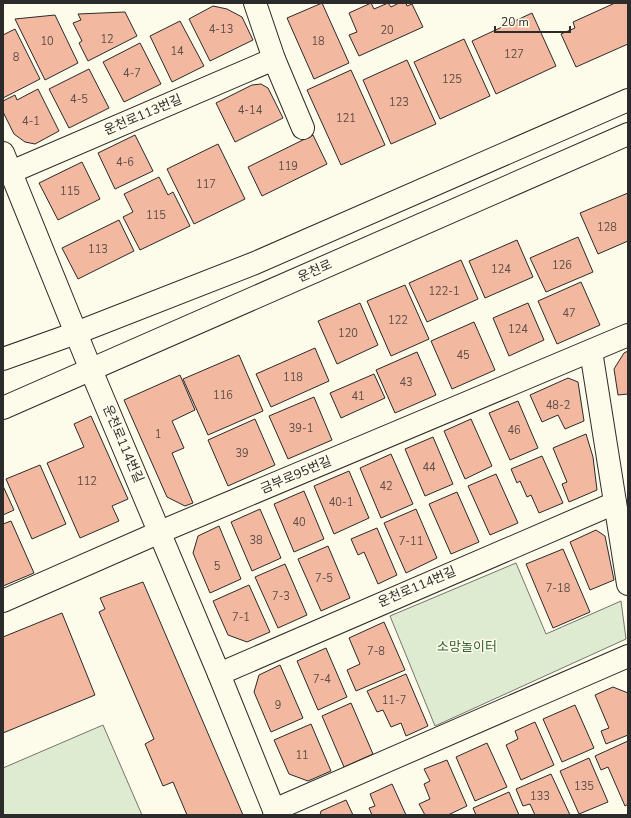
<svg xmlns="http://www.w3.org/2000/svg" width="631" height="818" font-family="'Nunito Sans','Noto Sans KR',sans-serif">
<rect width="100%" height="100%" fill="#fdfbea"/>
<g fill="#deebd1" stroke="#74746e">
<path d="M516,563L546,634L621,601L626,639L435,726L390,616Z"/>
<path d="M103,725L142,815H3V768Z"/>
</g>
<g fill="#f2b8a0" stroke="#2b2b2b">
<path d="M322,3L349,63L314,79L287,18Z"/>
<path d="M371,3L374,9L388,3L391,7L399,3H406L407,6L412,4L423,27L359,56L349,35L357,32L349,13Z"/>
<path d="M615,3H628V44L576,67L561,34L575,28L573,22Z"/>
<path d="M213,6L227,9L242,17L253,40L210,61L189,19Z"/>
<path d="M125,12L137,36L88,61L79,43L82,41L73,23L81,20L78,14Z"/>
<path d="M532,13L556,66L496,94L472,41Z"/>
<path d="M55,15L78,63L45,80L15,19Z"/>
<path d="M180,21L204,66L172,82L150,36Z"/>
<path d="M15,29L40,79L3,98V35Z"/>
<path d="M464,39L490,96L440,119L414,62Z"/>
<path d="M140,43L161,84L124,102L103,62Z"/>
<path d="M407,60L436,124L391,144L363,80Z"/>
<path d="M89,69L109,108L69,128L49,89Z"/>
<path d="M351,70L385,145L341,165L307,90Z"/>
<path d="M261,84L268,88L283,118L235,142L216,103L252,85Z"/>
<path d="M38,89L59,131L35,144L25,142L14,134L3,112V101L15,95L17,100Z"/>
<path d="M135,135L153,171L115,189L98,153Z"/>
<path d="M313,135L327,164L262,196L248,167Z"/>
<path d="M218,144L245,199L194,224L167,169Z"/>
<path d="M82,162L100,199L58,220L39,183Z"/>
<path d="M159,177L168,195L173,192L190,226L140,250L123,217L133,212L124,194Z"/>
<path d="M628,193V241L598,254L580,213Z"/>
<path d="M119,220L134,251L78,279L62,248Z"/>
<path d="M578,237L593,272L546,292L530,258Z"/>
<path d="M517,240L533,277L485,298L469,261Z"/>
<path d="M461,260L478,299L427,322L409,283Z"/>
<path d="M581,282L600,325L557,344L538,301Z"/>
<path d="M405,285L429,339L391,356L367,301Z"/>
<path d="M360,303L378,345L337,364L318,321Z"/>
<path d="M528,303L544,340L509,356L493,318Z"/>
<path d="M474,322L495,370L452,389L431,341Z"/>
<path d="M315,348L329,381L271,407L256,374Z"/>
<path d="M628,351V394L618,395L614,369L624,353Z"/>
<path d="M417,352L436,395L395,413L376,370Z"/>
<path d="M239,355L263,411L208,435L183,379Z"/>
<path d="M374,374L385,398L341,418L330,393Z"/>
<path d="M180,375L195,410L172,421L184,448L172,453L193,503L185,506L167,497L124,400Z"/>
<path d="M568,378L578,382L584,421L565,429L558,415L542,422L530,395Z"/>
<path d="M314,397L332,440L288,459L269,416Z"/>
<path d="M518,401L538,448L510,460L489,413Z"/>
<path d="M91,416L128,499L112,506L119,521L80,538L47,463L84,447L74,424Z"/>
<path d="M255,419L275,465L228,486L208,440Z"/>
<path d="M471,419L492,466L465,479L444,431Z"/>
<path d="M586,434L593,457L597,490L569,502L562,484L567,482L553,448Z"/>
<path d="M433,437L453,484L425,496L405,449Z"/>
<path d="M391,454L413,504L381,518L360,468Z"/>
<path d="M542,456L563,503L539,513L531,495L527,497L520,481L517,483L511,469Z"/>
<path d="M40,465L66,524L32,539L6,479Z"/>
<path d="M349,471L369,518L334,534L314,486Z"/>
<path d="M496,474L518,523L490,535L468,486Z"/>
<path d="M3,486L14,510L3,515Z"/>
<path d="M304,491L324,539L294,552L274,504Z"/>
<path d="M457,492L479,542L451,554L429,504Z"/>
<path d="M260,509L281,558L252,571L231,522Z"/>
<path d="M416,509L437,558L406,573L384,523Z"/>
<path d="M11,521L34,573L3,586V524Z"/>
<path d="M219,526L241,579L210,593L193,553L198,536Z"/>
<path d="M377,528L397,575L378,584L364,552L358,555L351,539Z"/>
<path d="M596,530L605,536L614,580L590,590L570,542Z"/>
<path d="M328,546L350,598L321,611L298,559Z"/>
<path d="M563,549L590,612L553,628L526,564Z"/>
<path d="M285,564L307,615L278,628L255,577Z"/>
<path d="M143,582L243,815H187L173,782L163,786L145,744L154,739L99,612L105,609L100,598Z"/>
<path d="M249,585L270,632L247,642L228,635L213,601Z"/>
<path d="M62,613L95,695L3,733V637Z"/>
<path d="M384,622L405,670L356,691L347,670L360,664L349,638Z"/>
<path d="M326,648L347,697L318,710L297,661Z"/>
<path d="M280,665L303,718L271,732L254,692L259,675Z"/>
<path d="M406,674L428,726L406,736L401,723L391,727L383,710L377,712L367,691Z"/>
<path d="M613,687L628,693V735L606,744L601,731L609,728L595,695Z"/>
<path d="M351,703L373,754L344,767L322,716Z"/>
<path d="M575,705L594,748L562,762L543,719Z"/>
<path d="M535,722L554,765L521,780L506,745L518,739L515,731Z"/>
<path d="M311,724L331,771L308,781L289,774L274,740Z"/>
<path d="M628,741V804L625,806L608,767L601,770L595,756Z"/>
<path d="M487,743L507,787L475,801L456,757Z"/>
<path d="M589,758L608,802L579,814L560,771Z"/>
<path d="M447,760L467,806L448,815H425L419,804L430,799L424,784L430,781L424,769Z"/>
<path d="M551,774L570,815H535L530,804L523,806L516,789Z"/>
<path d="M392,784L406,815H372L369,808L375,806L370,794Z"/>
<path d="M509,792L519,815H476L473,808Z"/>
<path d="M346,800L353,815H320L321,811Z"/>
</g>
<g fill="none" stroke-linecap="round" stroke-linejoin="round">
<defs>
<g id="street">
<path d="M255,3L274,59L303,128"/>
<path d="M3,153L91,370L219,674L276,815"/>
<path d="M11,172L274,59"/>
<path d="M591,351L628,584"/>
<path d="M3,601L160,532L628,335"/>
<path d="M219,674L615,503"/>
<path d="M274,810L628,656"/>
</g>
<g id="secondary">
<path d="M3,359L76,333L255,263L628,100"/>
<path d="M3,408L628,134"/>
</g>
</defs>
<use href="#street" stroke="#2b2b2b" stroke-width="24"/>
<use href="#secondary" stroke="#2b2b2b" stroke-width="24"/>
<use href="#street" stroke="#fdfbea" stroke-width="22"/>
<use href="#secondary" stroke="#fdfbea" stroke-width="22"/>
</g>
<g text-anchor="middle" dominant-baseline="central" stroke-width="3" stroke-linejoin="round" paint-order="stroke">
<g font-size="11" fill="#5d4e48">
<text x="221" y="29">4-13</text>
<text x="387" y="30">20</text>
<text x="107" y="39">12</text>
<text x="47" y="41">10</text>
<text x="318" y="41">18</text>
<text x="177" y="51">14</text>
<text x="514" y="54">127</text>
<text x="16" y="57">8</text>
<text x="132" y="73">4-7</text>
<text x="452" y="79">125</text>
<text x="79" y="99">4-5</text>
<text x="399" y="102">123</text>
<text x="250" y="110">4-14</text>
<text x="346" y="118">121</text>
<text x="31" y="121">4-1</text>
<text x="125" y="162">4-6</text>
<text x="288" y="166">119</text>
<text x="206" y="184">117</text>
<text x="70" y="191">115</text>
<text x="156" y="215">115</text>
<text x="607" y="227">128</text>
<text x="98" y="249">113</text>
<text x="562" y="265">126</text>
<text x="501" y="269">124</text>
<text x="444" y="291">122-1</text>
<text x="569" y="313">47</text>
<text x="398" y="320">122</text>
<text x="518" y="329">124</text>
<text x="348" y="333">120</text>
<text x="463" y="355">45</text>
<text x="293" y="377">118</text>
<text x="406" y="382">43</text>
<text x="223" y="395">116</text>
<text x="358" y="396">41</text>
<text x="558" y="405">48-2</text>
<text x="301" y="428">39-1</text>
<text x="514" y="430">46</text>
<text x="158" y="434">1</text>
<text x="242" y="453">39</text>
<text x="429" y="467">44</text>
<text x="87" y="481">112</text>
<text x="386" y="486">42</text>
<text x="341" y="502">40-1</text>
<text x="299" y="522">40</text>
<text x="256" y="540">38</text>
<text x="411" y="541">7-11</text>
<text x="217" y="566">5</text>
<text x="324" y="578">7-5</text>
<text x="558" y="588">7-18</text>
<text x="281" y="596">7-3</text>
<text x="241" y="617">7-1</text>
<text x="376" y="651">7-8</text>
<text x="322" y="679">7-4</text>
<text x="394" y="700">11-7</text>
<text x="278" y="705">9</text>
<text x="302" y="755">11</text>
<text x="584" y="786">135</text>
<text x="540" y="796">133</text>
</g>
<g font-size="13" fill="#2b2b2b" stroke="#fdfbea">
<text transform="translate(143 115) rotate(-23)">운천로113번길</text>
<text transform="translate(315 271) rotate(-24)">운천로</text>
<text transform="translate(123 444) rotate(67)">운천로114번길</text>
<text transform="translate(296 475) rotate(-23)">금부로95번길</text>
<text transform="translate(417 587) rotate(-23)">운천로114번길</text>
</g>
<g font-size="13" fill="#34623c" stroke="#fdfbea">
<text x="467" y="647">소망놀이터</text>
</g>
</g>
<rect width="631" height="818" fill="none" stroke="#2b2b2b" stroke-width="8"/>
<path d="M495 26v6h75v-6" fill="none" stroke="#2b2b2b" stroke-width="2"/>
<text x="501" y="26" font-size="12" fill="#2b2b2b" stroke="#fdfbea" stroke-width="3" paint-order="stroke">20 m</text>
</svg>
